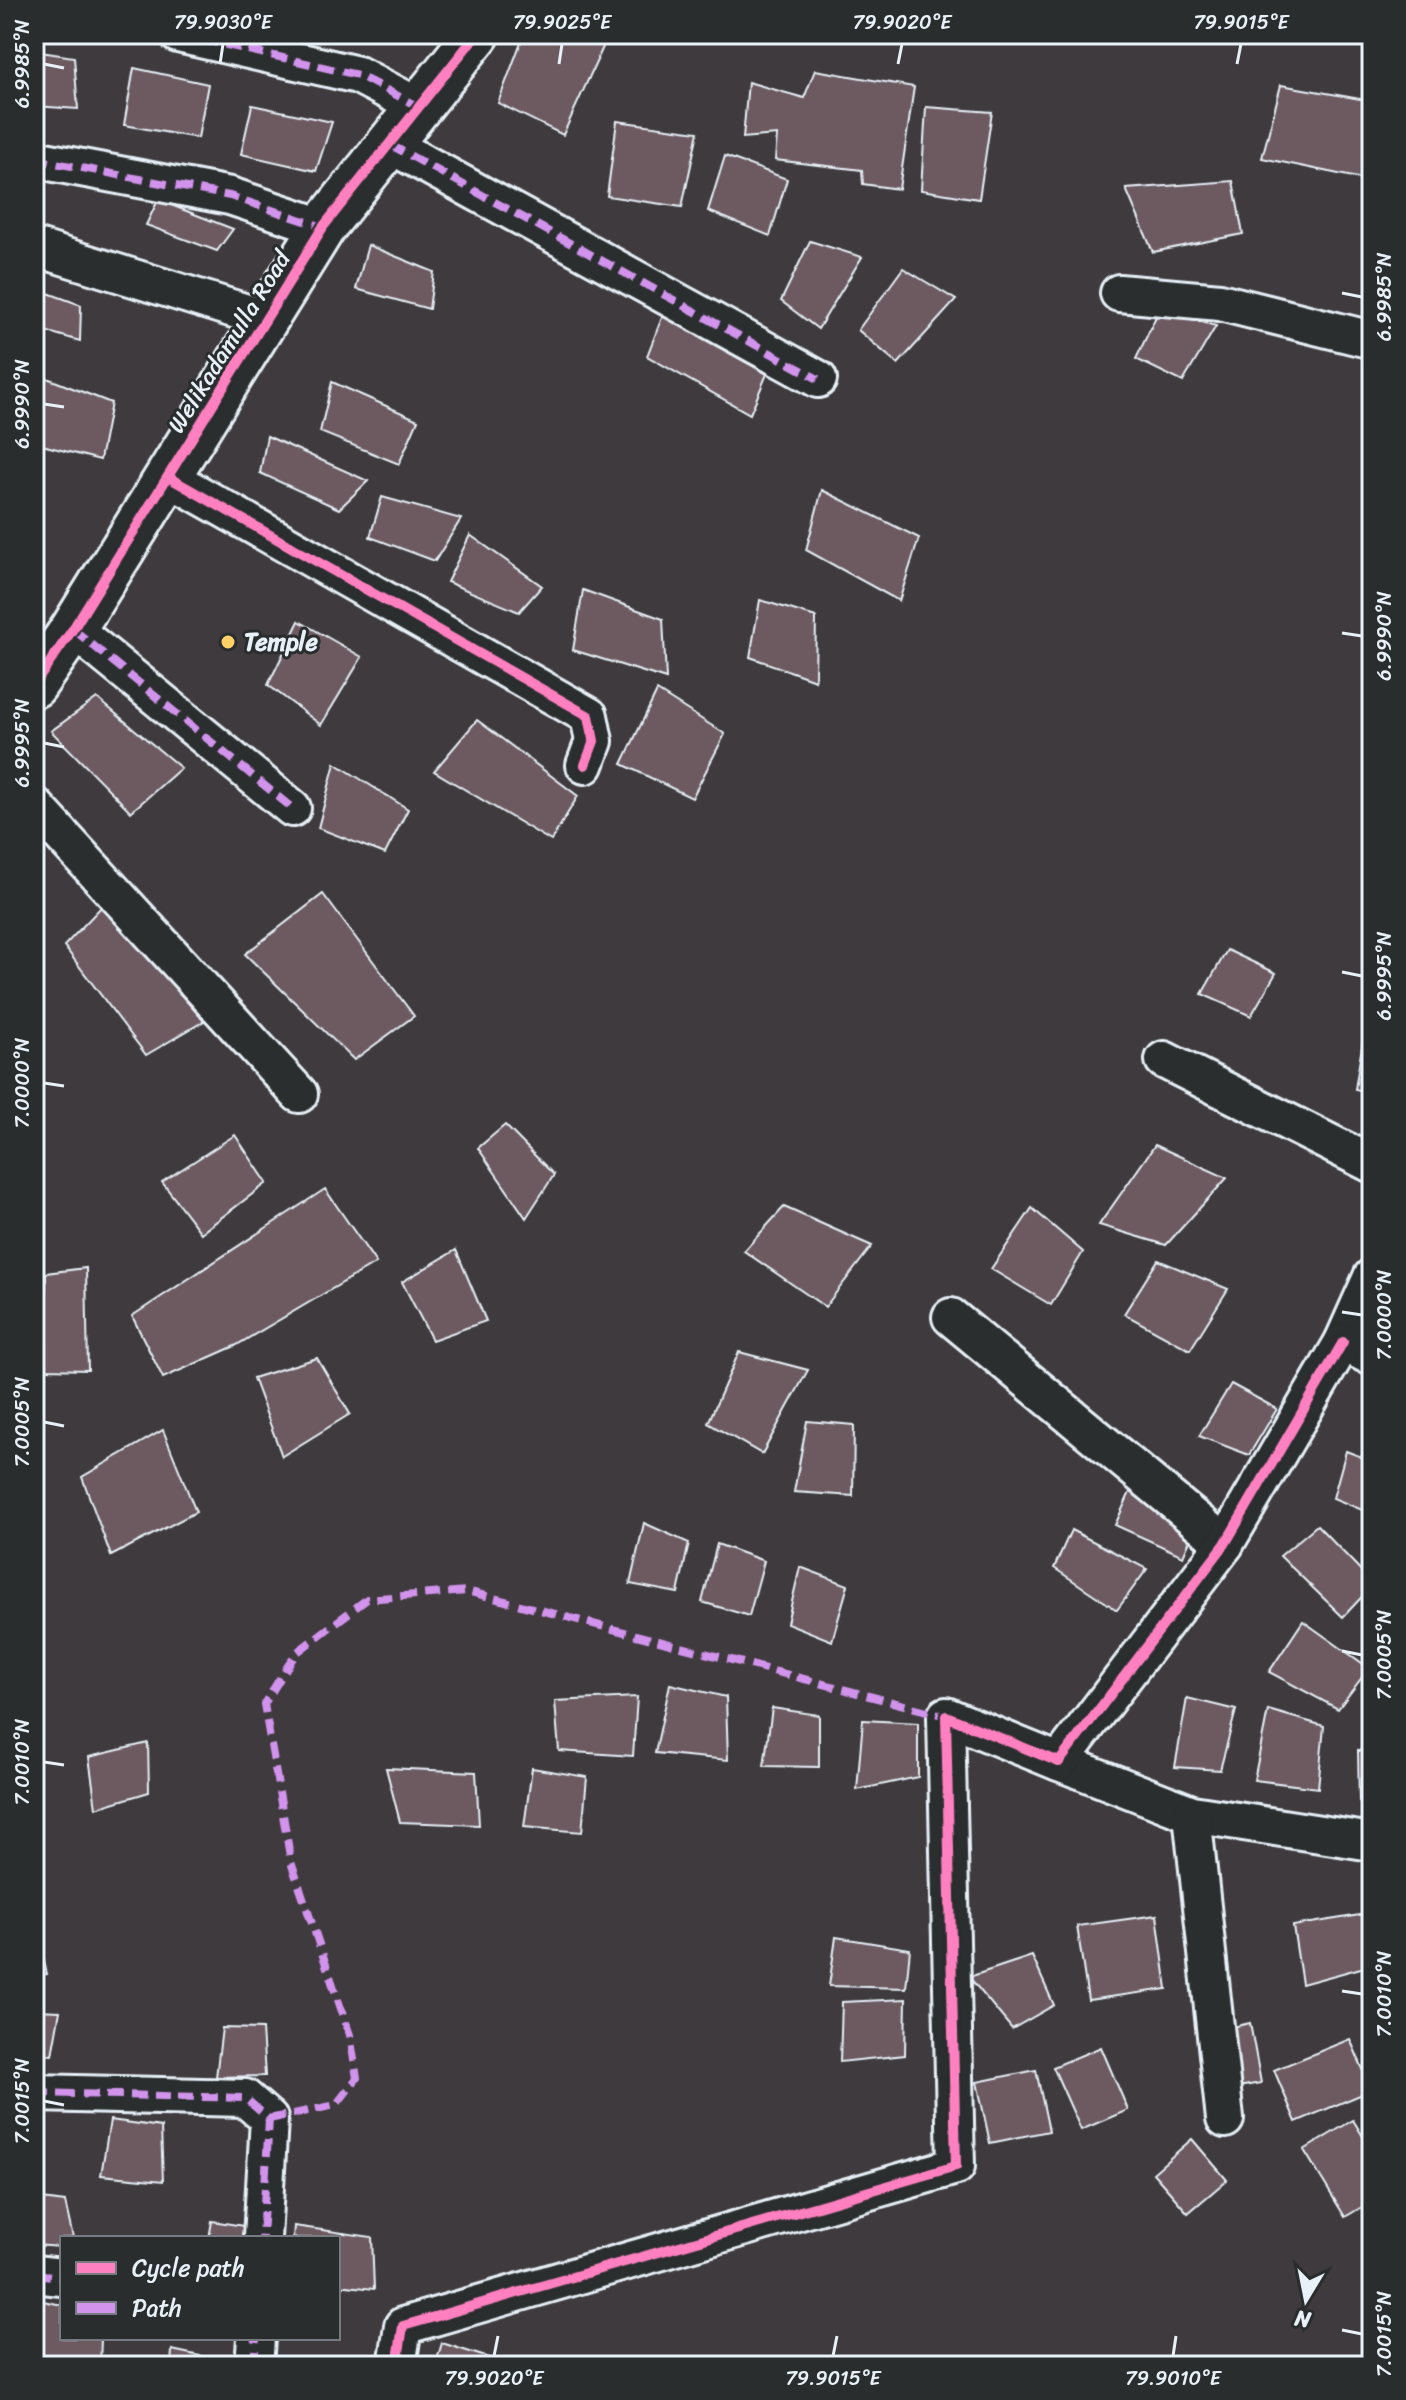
<svg xmlns="http://www.w3.org/2000/svg" width="1406" height="2400" font-family="Sriracha,sans-serif">
<rect width="100%" height="100%" fill="#3e3a3d"/>
<filter id="ink" filterUnits="userSpaceOnUse"><feTurbulence type="fractalNoise" baseFrequency=".0125" numOctaves="2"/><feDisplacementMap in="SourceGraphic" scale="16" xChannelSelector="R" yChannelSelector="G"/><feConvolveMatrix kernelMatrix="1 2 1 2 8 2 1 2 1" color-interpolation-filters="sRGB"/></filter>
<g filter="url(#ink)">
<g fill="#6c5a61" stroke="#e8f1f8" stroke-width="2">
<path d="M524,34H609L563,135L498,103Z"/>
<path d="M34,51L74,57L78,109L34,106Z"/>
<path d="M134,68L208,84L198,138L124,125Z"/>
<path d="M815,70L914,87L899,189L863,184L862,170L775,160L777,135L743,138L748,82L804,98Z"/>
<path d="M1281,85L1372,101V181L1262,158Z"/>
<path d="M252,105L332,122L316,171L241,154Z"/>
<path d="M926,107L992,112L979,199L921,190Z"/>
<path d="M617,121L698,132L682,207L607,196Z"/>
<path d="M725,156L787,179L770,236L708,211Z"/>
<path d="M1233,181L1243,234L1153,252L1126,189Z"/>
<path d="M158,200L233,229L217,251L146,225Z"/>
<path d="M810,241L862,257L818,329L781,301Z"/>
<path d="M368,245L434,272L429,309L356,289Z"/>
<path d="M903,268L956,300L898,364L858,330Z"/>
<path d="M34,288L81,305L80,341L34,328Z"/>
<path d="M1159,310L1216,326L1183,382L1136,359Z"/>
<path d="M663,315L767,374L750,414L647,356Z"/>
<path d="M34,373L111,403L100,460L34,443Z"/>
<path d="M332,382L418,420L399,464L320,432Z"/>
<path d="M267,436L368,481L339,509L260,473Z"/>
<path d="M822,490L919,538L899,601L806,550Z"/>
<path d="M382,497L461,519L435,561L370,537Z"/>
<path d="M470,535L542,586L519,612L447,582Z"/>
<path d="M583,590L663,619L666,679L573,650Z"/>
<path d="M760,600L816,617L815,680L750,657Z"/>
<path d="M299,621L362,657L321,725L268,685Z"/>
<path d="M657,691L725,734L692,798L622,764Z"/>
<path d="M97,698L181,768L131,812L51,731Z"/>
<path d="M477,720L578,796L551,841L434,771Z"/>
<path d="M335,763L408,809L385,854L318,828Z"/>
<path d="M323,894L414,1016L354,1060L245,954Z"/>
<path d="M103,905L204,1021L146,1055L64,946Z"/>
<path d="M1227,950L1276,973L1251,1016L1202,994Z"/>
<path d="M1363,1040L1372,1041V1093L1355,1089Z"/>
<path d="M505,1125L554,1175L526,1218L478,1148Z"/>
<path d="M235,1135L267,1183L201,1233L162,1182Z"/>
<path d="M1155,1145L1227,1178L1166,1245L1099,1225Z"/>
<path d="M325,1189L376,1263L235,1346L163,1378L132,1316Z"/>
<path d="M784,1207L872,1246L825,1307L744,1251Z"/>
<path d="M1032,1208L1083,1252L1051,1305L991,1269Z"/>
<path d="M456,1250L486,1321L432,1340L402,1282Z"/>
<path d="M1158,1260L1228,1289L1190,1350L1124,1314Z"/>
<path d="M86,1268L88,1370L45,1369L46,1273Z"/>
<path d="M739,1352L808,1370L762,1454L708,1423Z"/>
<path d="M317,1358L350,1414L282,1456L253,1378Z"/>
<path d="M1231,1384L1277,1409L1249,1455L1199,1436Z"/>
<path d="M807,1421L854,1425L853,1496L794,1492Z"/>
<path d="M163,1430L196,1512L111,1556L82,1477Z"/>
<path d="M1346,1451L1372,1461V1514L1333,1498Z"/>
<path d="M1131,1490L1193,1533L1183,1556L1115,1525Z"/>
<path d="M644,1523L689,1543L678,1593L630,1584Z"/>
<path d="M1317,1525L1372,1582V1586L1343,1617L1280,1556Z"/>
<path d="M1071,1530L1147,1569L1117,1610L1054,1568Z"/>
<path d="M717,1544L764,1561L749,1616L702,1602Z"/>
<path d="M800,1567L848,1585L832,1641L787,1623Z"/>
<path d="M1303,1621L1369,1668L1338,1709L1269,1672Z"/>
<path d="M670,1684L726,1697L728,1760L655,1753Z"/>
<path d="M637,1697L633,1756L559,1751L555,1701Z"/>
<path d="M1187,1698L1236,1710L1220,1770L1175,1767Z"/>
<path d="M772,1708L819,1715V1767L764,1766Z"/>
<path d="M1268,1710L1324,1726L1318,1788L1254,1780Z"/>
<path d="M863,1720L918,1723V1777L857,1790Z"/>
<path d="M148,1743L149,1792L96,1808L89,1757Z"/>
<path d="M1358,1750L1372,1753V1802L1359,1801Z"/>
<path d="M386,1768L476,1772L479,1825L400,1822Z"/>
<path d="M532,1768L587,1777L582,1832L524,1827Z"/>
<path d="M1372,1913V1965L1302,1984L1293,1926Z"/>
<path d="M1157,1915L1167,1989L1088,2000L1077,1926Z"/>
<path d="M34,1935H38L47,1974L34,1975Z"/>
<path d="M836,1937L910,1949L906,1988L829,1986Z"/>
<path d="M1032,1956L1054,2005L1012,2029L969,1977Z"/>
<path d="M906,1999L905,2055L840,2062L842,2002Z"/>
<path d="M34,2010L60,2011L52,2055L34,2053Z"/>
<path d="M1250,2023L1261,2083L1238,2087L1228,2028Z"/>
<path d="M222,2028L262,2029L265,2076L216,2077Z"/>
<path d="M1350,2039L1372,2090L1296,2122L1274,2070Z"/>
<path d="M1101,2047L1128,2110L1081,2130L1053,2067Z"/>
<path d="M1036,2070L1049,2131L990,2143L977,2082Z"/>
<path d="M110,2120L161,2127L163,2181L101,2175Z"/>
<path d="M1353,2120L1372,2151V2201L1345,2217L1304,2150Z"/>
<path d="M1192,2139L1227,2180L1188,2213L1153,2173Z"/>
<path d="M34,2198L65,2202L73,2238H62V2247L34,2245Z"/>
<path d="M212,2221L244,2226L242,2238H209Z"/>
<path d="M294,2226L372,2237L374,2289L338,2285V2238H293Z"/>
<path d="M34,2299L62,2305V2338H101L100,2366H34Z"/>
<path d="M442,2343L514,2366H435Z"/>
<path d="M172,2350L228,2362L227,2366H171Z"/>
</g>
<g fill="none" stroke-linecap="round" stroke-linejoin="round">
<defs>
<g id="minor">
<path d="M178,34L358,75L419,107"/>
<path d="M389,144L818,379"/>
<path d="M34,159L230,196L323,227"/>
<path d="M34,247L266,319"/>
<path d="M1119,293L1220,302L1372,340"/>
<path d="M168,477L589,716L594,741L585,765"/>
<path d="M73,629L292,808"/>
<path d="M34,805L299,1094"/>
<path d="M1164,1060L1372,1164"/>
<path d="M1372,1277L1343,1342L1372,1357"/>
<path d="M951,1317L1225,1544"/>
<path d="M1059,1762L1192,1814L1372,1842"/>
<path d="M1192,1814L1225,2119"/>
<path d="M34,2093L245,2098L269,2119L262,2238"/>
<path d="M34,2274L62,2277"/>
<path d="M254,2366L256,2338"/>
<path d="M397,2366L403,2326L956,2166L946,1716L1059,1762L1225,1544L1343,1342"/>
</g>
<path id="tertiary" d="M34,685L73,629L323,227L477,34"/>
</defs>
<use href="#minor" stroke="#e8f1f8" stroke-width="42"/>
<use href="#tertiary" stroke="#e8f1f8" stroke-width="50"/>
<use href="#minor" stroke="#2a2d2e" stroke-width="36"/>
<use href="#tertiary" stroke="#2a2d2e" stroke-width="44"/>
<g stroke="#d193ec" stroke-width="8" stroke-dasharray="16 8" stroke-linecap="butt">
<path d="M178,34L358,75L419,107"/>
<path d="M389,144L818,379"/>
<path d="M34,159L230,196L323,227"/>
<path d="M73,629L292,808"/>
<path d="M34,2093L245,2098L269,2119L262,2238"/>
<path d="M269,2119L336,2105L357,2078L350,2035L291,1862L264,1704L296,1653L367,1599L467,1591L946,1716"/>
<path d="M34,2274L62,2277"/>
<path d="M254,2366L256,2338"/>
</g>
<defs>
<g id="cycleway">
<path d="M168,477L589,716L594,741L585,765"/>
<path d="M34,685L73,629L323,227L477,34"/>
<path d="M397,2366L403,2326L956,2166L946,1716L1059,1762L1225,1544L1343,1342"/>
</g>
</defs>
<use href="#cycleway" stroke="#2a2d2e" stroke-width="15"/>
<use href="#cycleway" stroke="#ff80c0" stroke-width="10"/>
</g>
</g>
<path fill="none" stroke="#e8f1f8" stroke-width="3" d="M44,64L64,68M220,64L223,44M559,64L562,44M898,64L902,44M1237,64L1241,44M1342,293L1362,297M44,404L64,407M1342,633L1362,636M44,743L64,747M1342,972L1362,976M44,1083L64,1086M1342,1312L1362,1315M44,1422L64,1426M1342,1651L1362,1655M44,1762L64,1765M1342,1991L1362,1994M44,2101L64,2105M1342,2330L1362,2334M494,2356L498,2336M833,2356L837,2336M1173,2356L1176,2336"/>
<circle fill="#ffd166" stroke="#2a2d2e" stroke-width="3" cx="228" cy="642" r="8"/>
<g text-anchor="middle" dominant-baseline="central" stroke-width="6" stroke-linejoin="round" paint-order="stroke">
<g font-size="24" fill="#e8f1f8" stroke="#2a2d2e">
<text transform="translate(229 342) rotate(-58)">Welikadamulla Road</text>
</g>
<g font-size="24" font-weight="bold" fill="#e8f1f8" stroke="#2a2d2e" text-anchor="start">
<text x="244" y="642">Temple</text>
</g>
</g>
<rect width="1406" height="2400" fill="none" stroke="#2a2d2e" stroke-width="88"/>
<rect x="60" y="2236" width="280" height="104" fill="#2a2d2e" stroke="#767b7f" stroke-width="2"/>
<rect x="76" y="2262" width="40" height="12" fill="#ff80c0" stroke="#767b7f" stroke-width="2"/>
<text x="132" y="2276" font-size="24" fill="#e8f1f8">Cycle path</text>
<rect x="76" y="2302" width="40" height="12" fill="#d193ec" stroke="#767b7f" stroke-width="2"/>
<text x="132" y="2316" font-size="24" fill="#e8f1f8">Path</text>
<g transform="translate(1306 2300) rotate(190)" stroke="#2a2d2e" stroke-width="6" paint-order="stroke">
<path d="M0-6L14 30L0 20L-14 30Z" fill="#e8f1f8"/>
<text y="-12" font-size="22" font-weight="bold" text-anchor="middle" fill="#e8f1f8">N</text>
</g>
<rect x="44" y="44" width="1318" height="2312" fill="none" stroke="#e8f1f8" stroke-width="3"/>
<g font-size="20" text-anchor="middle" fill="#e8f1f8">
<text x="223" y="29">79.9030°E</text>
<text x="562" y="29">79.9025°E</text>
<text x="902" y="29">79.9020°E</text>
<text x="1241" y="29">79.9015°E</text>
<text transform="translate(22 64) rotate(-90)" y="7">6.9985°N</text>
<text transform="translate(1384 297) rotate(-90)" y="7">6.9985°N</text>
<text transform="translate(22 404) rotate(-90)" y="7">6.9990°N</text>
<text transform="translate(1384 636) rotate(-90)" y="7">6.9990°N</text>
<text transform="translate(22 743) rotate(-90)" y="7">6.9995°N</text>
<text transform="translate(1384 976) rotate(-90)" y="7">6.9995°N</text>
<text transform="translate(22 1083) rotate(-90)" y="7">7.0000°N</text>
<text transform="translate(1384 1315) rotate(-90)" y="7">7.0000°N</text>
<text transform="translate(22 1422) rotate(-90)" y="7">7.0005°N</text>
<text transform="translate(1384 1655) rotate(-90)" y="7">7.0005°N</text>
<text transform="translate(22 1762) rotate(-90)" y="7">7.0010°N</text>
<text transform="translate(1384 1994) rotate(-90)" y="7">7.0010°N</text>
<text transform="translate(22 2101) rotate(-90)" y="7">7.0015°N</text>
<text transform="translate(1384 2334) rotate(-90)" y="7">7.0015°N</text>
<text x="494" y="2385">79.9020°E</text>
<text x="833" y="2385">79.9015°E</text>
<text x="1173" y="2385">79.9010°E</text>
</g>
</svg>
